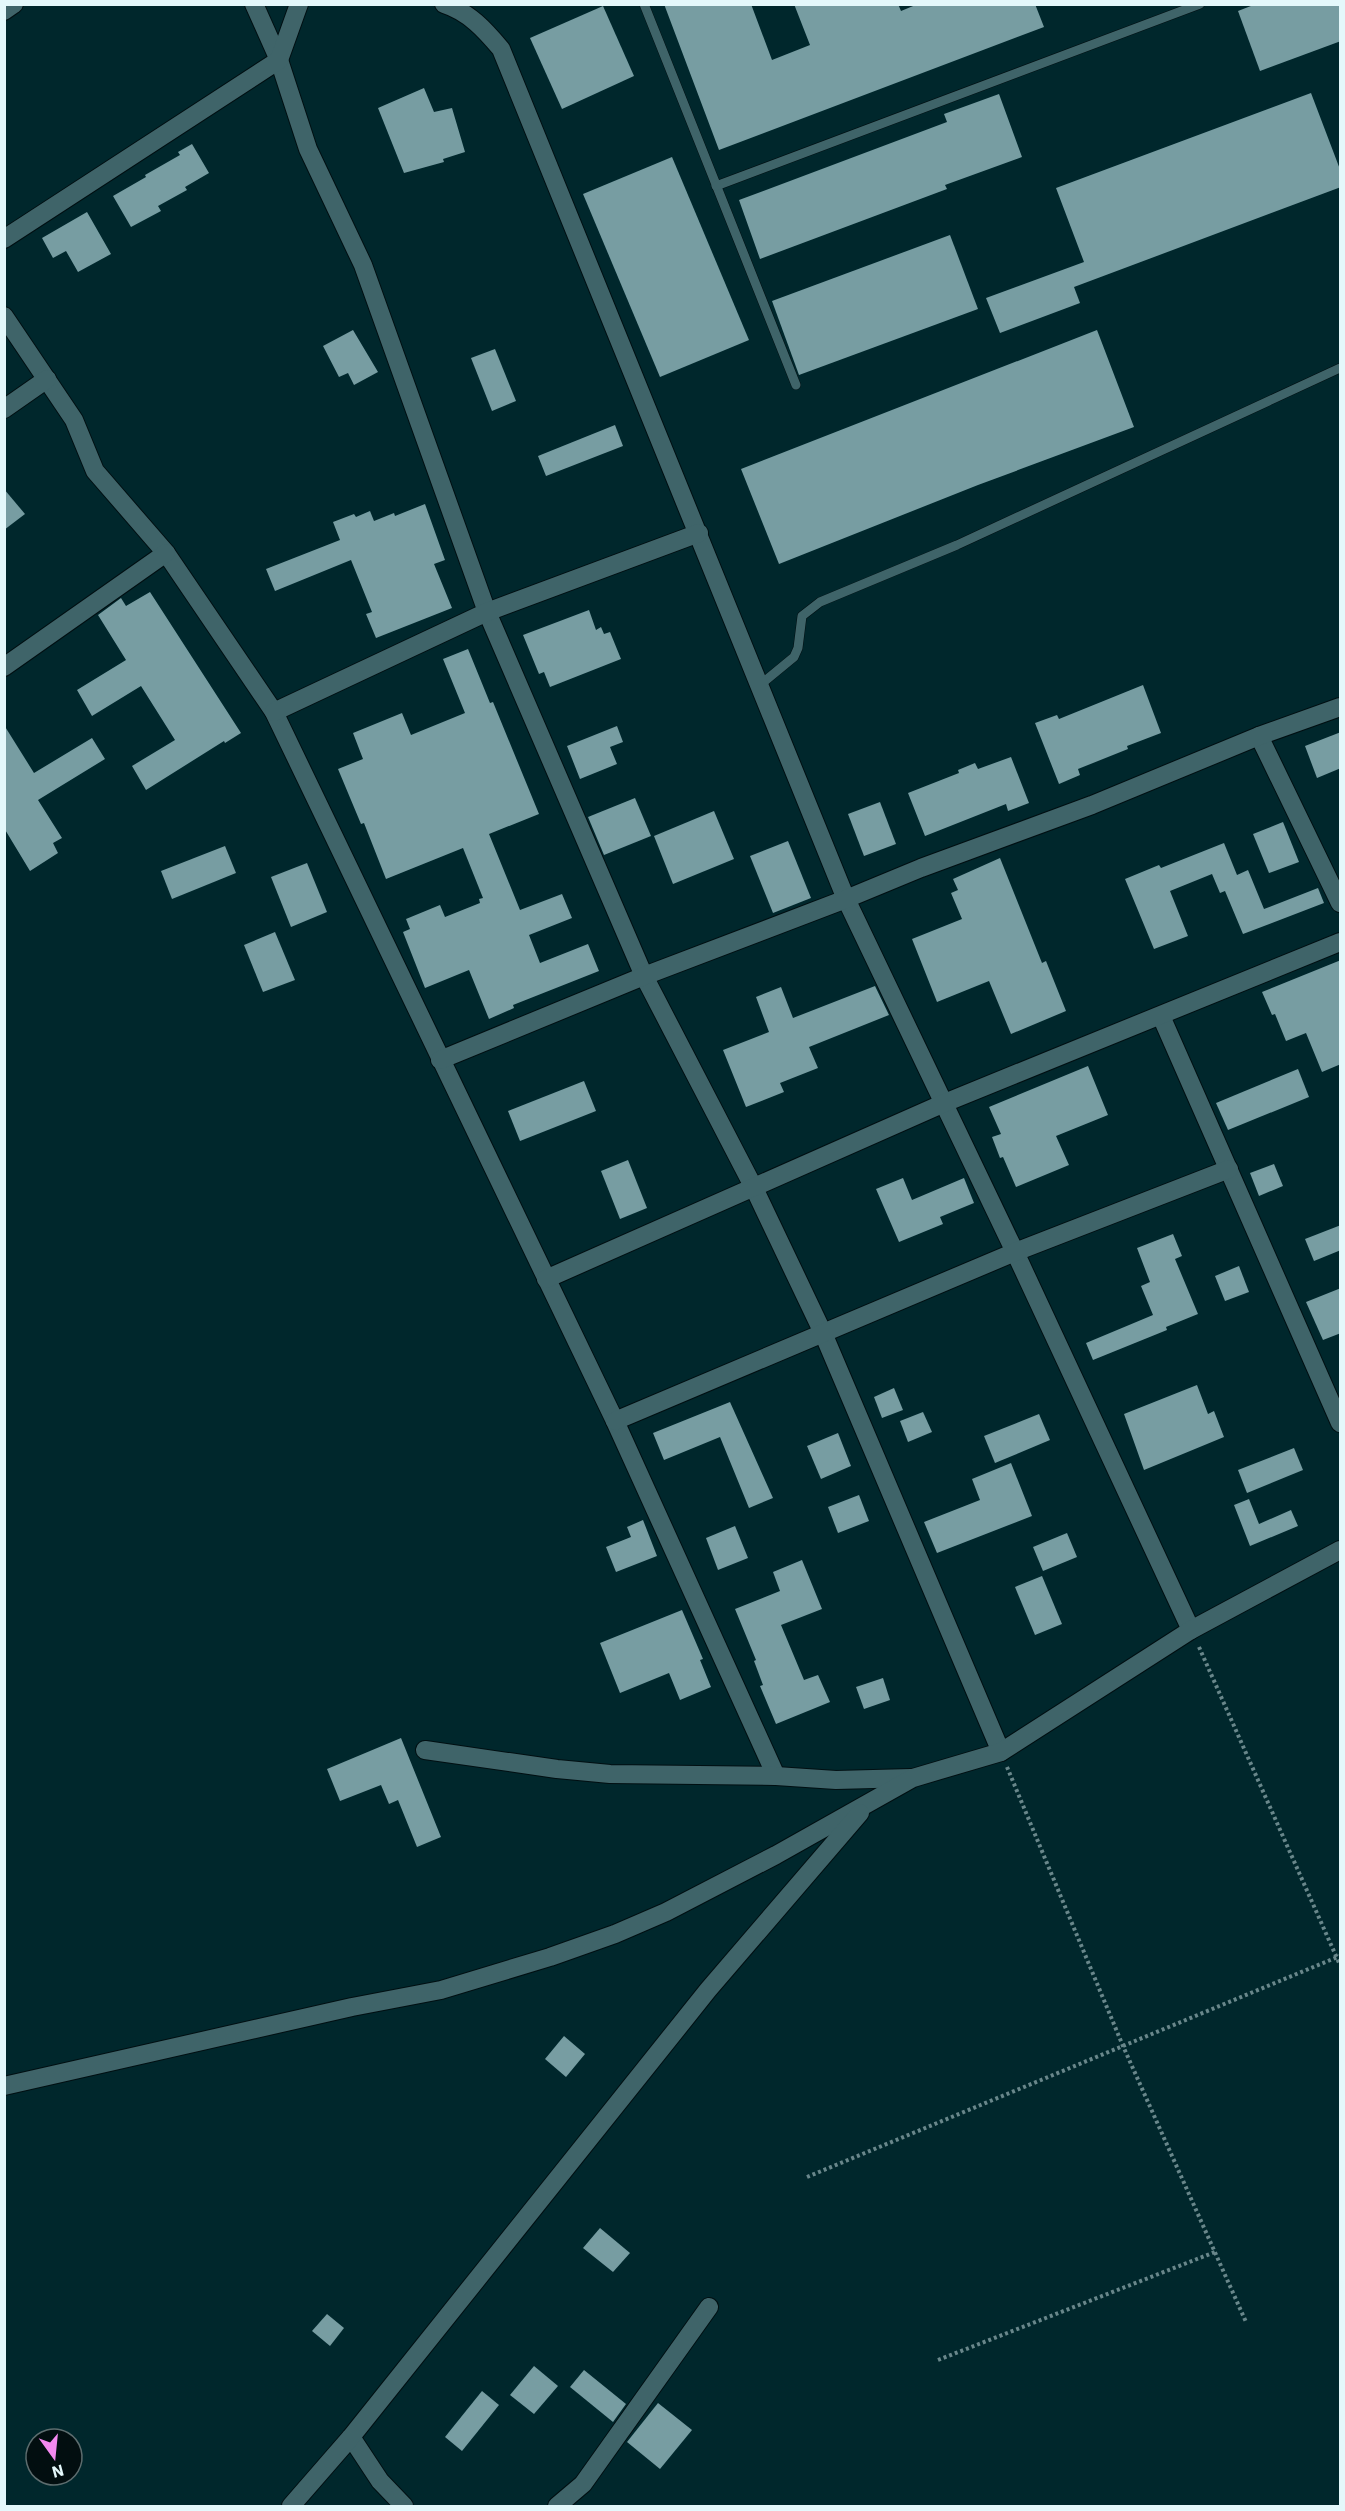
<svg xmlns="http://www.w3.org/2000/svg" width="1345" height="2511" font-family="'IBM Plex Sans',sans-serif">
<rect width="100%" height="100%" fill="#00272c"/>
<g fill="#779da2">
<path d="M664,4H751L772,60L810,45L794,4H898L901,11L918,4H1035L1044,27L719,150Z"/>
<path d="M1256,4H1341V41L1260,71L1238,11Z"/>
<path d="M603,6L634,76L562,109L530,38Z"/>
<path d="M424,88L434,112L452,108L465,152L443,159L444,162L404,173L378,108Z"/>
<path d="M1311,93L1341,172V187L1074,287L1080,303L1000,333L986,298L1084,262L1056,188Z"/>
<path d="M999,94L1022,157L945,185L947,189L760,259L739,200L947,122L944,114Z"/>
<path d="M192,144L209,173L185,187L187,190L158,206L161,211L131,227L113,196L146,177L145,175L180,155L178,152Z"/>
<path d="M672,157L749,340L660,377L583,194Z"/>
<path d="M87,212L111,254L78,272L66,251L53,258L42,238Z"/>
<path d="M950,235L978,309L799,375L772,301Z"/>
<path d="M353,330L378,372L354,385L348,373L339,377L323,346Z"/>
<path d="M1097,330L1134,427L978,485L779,564L741,469Z"/>
<path d="M495,349L516,401L492,411L471,358Z"/>
<path d="M615,425L623,446L546,476L538,456Z"/>
<path d="M4,489L25,514L4,530Z"/>
<path d="M425,504L445,560L434,564L452,608L376,638L366,614L372,612L351,560L275,591L266,569L340,540L333,522L354,514L356,517L370,511L374,521L394,513L395,516Z"/>
<path d="M150,592L241,733L225,743L224,741L146,790L132,766L175,740L141,686L92,716L77,690L126,660L98,615L121,598L126,606Z"/>
<path d="M589,610L596,630L601,627L604,634L610,632L621,659L550,687L544,672L539,674L523,635Z"/>
<path d="M468,649L490,703L493,702L539,814L489,834L520,910L562,894L572,918L529,935L540,963L588,944L599,971L513,1005L514,1008L489,1019L469,970L425,988L403,932L410,929L406,919L440,905L445,917L480,903L479,899L483,898L463,848L386,879L364,823L361,824L338,769L363,759L353,733L402,713L411,735L465,713L443,659Z"/>
<path d="M1143,685L1161,733L1127,746L1128,749L1078,769L1080,775L1059,784L1035,723L1057,715L1059,719Z"/>
<path d="M4,725L34,773L92,738L105,759L38,800L62,838L53,843L58,853L30,871L4,828Z"/>
<path d="M617,726L623,742L610,747L617,764L580,779L567,746Z"/>
<path d="M1341,732V768L1317,778L1305,746Z"/>
<path d="M1011,757L1029,803L1008,811L1006,804L925,836L908,793L959,773L958,770L975,763L978,769Z"/>
<path d="M635,798L651,836L604,855L588,817Z"/>
<path d="M880,802L896,844L864,856L848,814Z"/>
<path d="M714,811L734,859L673,884L654,836Z"/>
<path d="M1283,822L1299,862L1269,873L1253,834Z"/>
<path d="M788,841L811,898L773,913L750,856Z"/>
<path d="M1224,843L1237,875L1248,870L1264,909L1318,888L1324,903L1243,934L1225,891L1220,893L1212,874L1170,891L1188,936L1154,949L1125,879L1159,865L1161,868Z"/>
<path d="M225,846L236,873L172,899L161,871Z"/>
<path d="M1000,858L1042,963L1046,961L1066,1011L1011,1034L989,981L937,1002L912,939L962,919L951,893L958,890L953,879Z"/>
<path d="M307,863L327,912L291,927L271,877Z"/>
<path d="M275,932L295,980L263,992L244,945Z"/>
<path d="M1341,960V1064L1322,1072L1306,1033L1286,1041L1275,1014L1272,1015L1262,992Z"/>
<path d="M875,986L889,1015L809,1047L818,1068L780,1083L784,1092L746,1107L723,1050L769,1032L756,997L781,987L793,1018Z"/>
<path d="M1088,1066L1108,1115L1056,1136L1069,1165L1016,1187L1003,1157L1000,1158L992,1137L1001,1134L989,1107Z"/>
<path d="M1298,1069L1309,1097L1228,1130L1216,1103Z"/>
<path d="M584,1081L596,1111L520,1141L508,1111Z"/>
<path d="M628,1160L647,1208L620,1219L601,1171Z"/>
<path d="M1274,1164L1283,1186L1259,1196L1250,1173Z"/>
<path d="M903,1178L912,1200L964,1178L974,1203L940,1217L943,1224L899,1242L876,1189Z"/>
<path d="M1341,1225V1250L1314,1261L1305,1239Z"/>
<path d="M1173,1234L1182,1256L1175,1259L1198,1314L1166,1327L1167,1330L1093,1360L1086,1343L1153,1315L1141,1286L1150,1282L1137,1248Z"/>
<path d="M1239,1266L1249,1292L1225,1301L1215,1276Z"/>
<path d="M1341,1288V1333L1323,1340L1306,1302Z"/>
<path d="M1197,1385L1208,1414L1214,1411L1224,1437L1144,1470L1124,1414Z"/>
<path d="M894,1388L903,1410L882,1418L874,1397Z"/>
<path d="M730,1402L773,1498L749,1508L720,1437L664,1460L653,1433Z"/>
<path d="M923,1412L932,1432L908,1442L900,1421Z"/>
<path d="M1039,1414L1050,1440L995,1463L984,1436Z"/>
<path d="M838,1433L851,1466L821,1479L807,1446Z"/>
<path d="M1294,1448L1303,1470L1247,1493L1238,1470Z"/>
<path d="M1011,1463L1032,1516L937,1553L924,1522L980,1500L972,1479Z"/>
<path d="M859,1495L869,1521L838,1533L828,1507Z"/>
<path d="M1249,1499L1259,1524L1291,1510L1298,1526L1250,1546L1234,1505Z"/>
<path d="M643,1520L657,1556L616,1572L606,1547L631,1537L627,1527Z"/>
<path d="M735,1526L748,1558L718,1570L706,1538Z"/>
<path d="M1067,1533L1077,1557L1043,1571L1033,1547Z"/>
<path d="M802,1560L822,1609L781,1625L804,1680L818,1675L830,1702L776,1724L760,1686L763,1685L754,1661L756,1660L735,1609L780,1591L773,1572Z"/>
<path d="M1042,1576L1062,1624L1035,1635L1015,1587Z"/>
<path d="M682,1610L703,1659L700,1660L711,1687L680,1700L669,1673L620,1693L600,1643Z"/>
<path d="M883,1678L890,1700L864,1709L856,1687Z"/>
<path d="M401,1738L441,1837L417,1847L398,1800L389,1804L381,1785L340,1801L327,1769Z"/>
<path d="M564,2036L585,2054L566,2077L545,2059Z"/>
<path d="M600,2228L630,2253L613,2272L583,2248Z"/>
<path d="M327,2314L344,2328L330,2346L312,2331Z"/>
<path d="M534,2366L558,2386L534,2414L510,2395Z"/>
<path d="M584,2370L626,2404L613,2422L570,2387Z"/>
<path d="M482,2391L499,2405L462,2451L445,2437Z"/>
<path d="M658,2403L692,2430L660,2469L627,2442Z"/>
</g>
<g fill="none" stroke-linecap="round" stroke-linejoin="round">
<defs>
<g id="lane">
<path d="M644,4L796,385"/>
<path d="M716,186L1200,4"/>
<path d="M760,685L794,657L798,648L802,616L820,602L957,545L1340,368"/>
</g>
<g id="street">
<path d="M254,4L279,60L308,149L363,265L487,612L644,976L754,1188L823,1333L1001,1752"/>
<path d="M444,4C469,12 485,30 501,49L846,899L1015,1252L1191,1630"/>
<path d="M4,11L14,4"/>
<path d="M4,239L279,60L299,4"/>
<path d="M4,316L74,420L95,471L166,553L274,712L615,1421L776,1776"/>
<path d="M4,409L47,379"/>
<path d="M4,667L166,553"/>
<path d="M274,712L487,612L699,533"/>
<path d="M1259,736L1340,903"/>
<path d="M1161,1016L1340,1423"/>
<path d="M440,1060L644,976L846,899L921,868L1092,805L1259,736L1340,707"/>
<path d="M546,1279L942,1104L1340,942"/>
<path d="M615,1421L1015,1252L1229,1169"/>
<path d="M425,1750L557,1769L610,1774L776,1776L836,1780L911,1778"/>
<path d="M4,2086L352,2007L441,1990L550,1957L615,1934L666,1912L776,1855L913,1778L1001,1752L1191,1630L1340,1550"/>
<path d="M351,2437L380,2481L404,2506"/>
<path d="M291,2506L351,2437L708,1990L860,1813"/>
<path d="M557,2506L583,2484L709,2307"/>
</g>
</defs>
<use href="#lane" stroke="#000f12" stroke-width="10"/>
<use href="#street" stroke="#000f12" stroke-width="20"/>
<g stroke="#69878b" stroke-width="4" stroke-dasharray="3 3" stroke-linecap="butt">
<path d="M1199,1647L1340,1965"/>
<path d="M1007,1767L1123,2046L1246,2322"/>
<path d="M807,2177L1340,1956"/>
<path d="M938,2360L1215,2252"/>
</g>
<use href="#lane" stroke="#3f6469" stroke-width="9"/>
<use href="#street" stroke="#3f6469" stroke-width="18"/>
</g>
<rect width="1345" height="2511" fill="none" stroke="#e4f8fb" stroke-width="12"/>
<g transform="translate(54 2457) rotate(165)"><circle r="28" fill="#020e10" stroke="#5c6c6e" stroke-width="1.5"/>
<path d="M0-4.5L10 22L0 15L-10 22Z" fill="#f489f0"/>
<text y="-9" font-size="16" font-weight="bold" text-anchor="middle" fill="#e4f8fb">N</text>
</g>
</svg>
